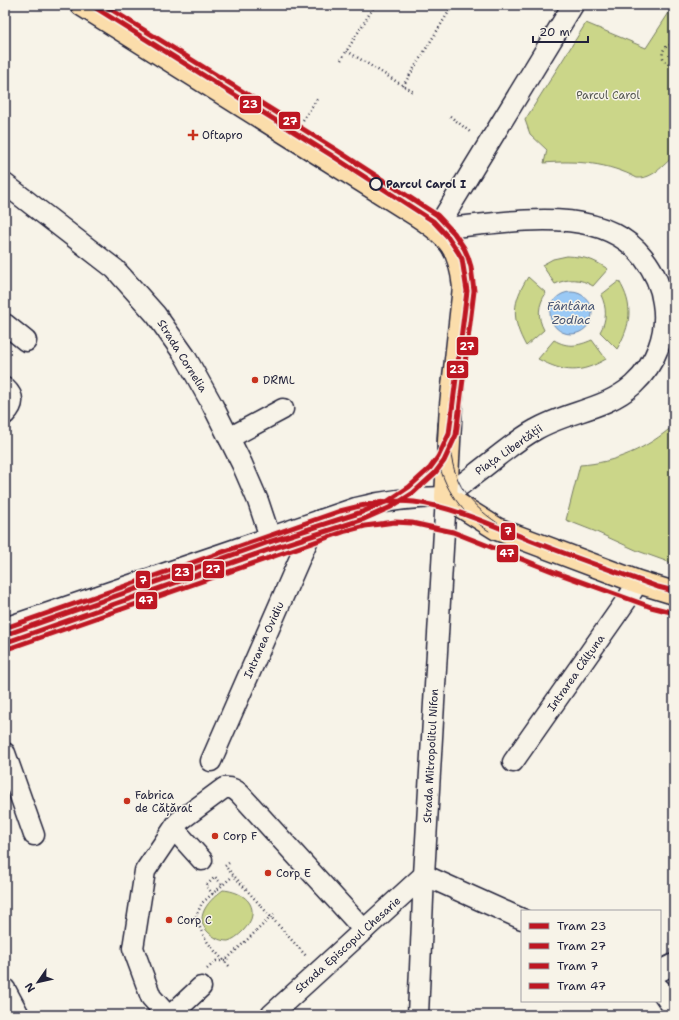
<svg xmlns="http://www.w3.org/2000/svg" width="679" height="1020" font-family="'Shantell Sans',sans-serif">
<rect width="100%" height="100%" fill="#f7f3e8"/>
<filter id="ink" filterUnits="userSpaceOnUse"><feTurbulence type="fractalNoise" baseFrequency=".025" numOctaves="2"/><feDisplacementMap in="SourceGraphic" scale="8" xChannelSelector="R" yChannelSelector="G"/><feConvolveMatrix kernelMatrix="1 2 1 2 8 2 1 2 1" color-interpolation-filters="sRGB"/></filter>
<g filter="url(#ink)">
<g fill="#cbd689" stroke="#767c62">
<path d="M674,5V156C663,165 653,179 637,178C609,163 576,160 544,163L547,150L530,134L525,120L586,23L646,48Z"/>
<path d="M567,256C586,257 592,259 608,269L593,286C580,278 569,278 555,284L542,265L553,259Z"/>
<path d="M528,277L546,293C538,305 537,317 544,330L526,346C511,319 512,302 528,277Z"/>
<path d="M619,281C634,306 631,325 617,349L600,332C607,320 607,308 601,295Z"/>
<path d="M554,340C568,348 578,346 592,340L606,359C580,374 565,373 538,359Z"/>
<path d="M674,425V564L638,551L594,531L566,520L580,465C615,463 648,448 674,425Z"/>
<path d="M223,890C236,891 254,898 252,915C251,925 237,939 228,941C224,941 219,940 216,938C190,923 205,903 223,890Z"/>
</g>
<circle fill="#9ac9f5" stroke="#6a86ab" cx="571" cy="313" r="21"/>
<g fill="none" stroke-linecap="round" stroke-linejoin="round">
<defs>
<g id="minor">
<path d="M5,184L115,269L156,315L185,356L213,406L242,464L258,501L270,537"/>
<path d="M437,228C500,226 597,199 643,257C654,271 661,286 663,303C668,333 656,364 633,385C605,410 567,411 535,430C522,437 510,447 498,456C481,470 463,483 446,497"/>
<path d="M437,228L573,5"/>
<path d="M5,324L26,341"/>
<path d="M5,388C15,397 14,405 5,414"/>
<path d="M229,438L283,409"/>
<path d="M5,628L356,508C386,500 415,497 446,497"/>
<path d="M5,753L34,835"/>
<path d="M211,761L310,535L320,520"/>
<path d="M513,762L628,598L638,582"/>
<path d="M174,829L202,860"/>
<path d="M660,971L674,964"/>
<path d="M5,989L19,1015"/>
<path d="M660,989L674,1009"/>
<path d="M167,1015L151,997L133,948L145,871L178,822L224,788C231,787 235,789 240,794L364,930"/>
<path d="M171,1015L201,987"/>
<path d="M271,1015L424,875L522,919"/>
<path d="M418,1015L424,875L446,497"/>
</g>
<path id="major" d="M82,5L418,216C450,237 460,249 464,287L451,405L446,497L497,529L638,582L674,593"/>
</defs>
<use href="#minor" stroke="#22223b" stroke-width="23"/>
<use href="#major" stroke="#22223b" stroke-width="25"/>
<g stroke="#22223b" stroke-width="2.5" stroke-dasharray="1 3" stroke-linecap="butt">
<path d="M674,44C663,45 659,55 666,63L674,66"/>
<path d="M347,51L415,93"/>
<path d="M341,60L375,5"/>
<path d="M403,86L453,5"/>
<path d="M450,116L470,132"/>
<path d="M303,120L317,99"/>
<path d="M673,612L674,674"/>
<path d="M229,863L225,866L307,957"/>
<path d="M213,894L206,886L215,877L223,885"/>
<path d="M229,966C212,948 203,941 196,916L202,903L233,876"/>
<path d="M207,969L216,961H225L274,914"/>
</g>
<use href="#minor" stroke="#f7f3e8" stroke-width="20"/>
<use href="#major" stroke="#fbddab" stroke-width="22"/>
<g stroke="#22223b" stroke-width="1">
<path d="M438,422C437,434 436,445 438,457C442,487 463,515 489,531"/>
<path d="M449,434C451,478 463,500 499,524"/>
</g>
<defs>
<path id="tram-1" d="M5,635L269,542L362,512L388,501L409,487L430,468L438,457L449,434L467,291L462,259L458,252L448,237L433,221L331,155L91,5"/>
<path id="tram-2" d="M7,642L271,549L364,519L391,507L413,493L435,473L444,461L456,435L474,291L471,267L468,257L464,248L454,233L437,215L335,149L104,5"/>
<path id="tram-3" d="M5,628L340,511C364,504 389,499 414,502C454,507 491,525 527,539C570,556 614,571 658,587L674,591"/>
<path id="tram-4" d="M10,648L346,531L365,526L395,522L412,523L430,527L453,532L557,573L651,607L671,612"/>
</defs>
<use href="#tram-1" stroke="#f7f3e8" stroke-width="8"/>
<use href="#tram-2" stroke="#f7f3e8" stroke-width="8"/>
<use href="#tram-3" stroke="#f7f3e8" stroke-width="8"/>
<use href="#tram-4" stroke="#f7f3e8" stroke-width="8"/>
<use href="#tram-1" stroke="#be1622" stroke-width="5"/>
<use href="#tram-2" stroke="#be1622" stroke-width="5"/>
<use href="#tram-3" stroke="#be1622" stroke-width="5"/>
<use href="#tram-4" stroke="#be1622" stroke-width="5"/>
</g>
</g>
<g fill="#c8321e" stroke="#f7f3e8" stroke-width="1.5">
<path d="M191 129h4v4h4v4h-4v4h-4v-4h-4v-4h4z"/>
<circle cx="255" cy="380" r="4"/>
<circle cx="127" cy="801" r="4"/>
<circle cx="215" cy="836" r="4"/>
<circle cx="268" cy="873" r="4"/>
<circle cx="169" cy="920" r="4"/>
</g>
<circle fill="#f7f3e8" stroke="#22223b" stroke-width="2" cx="376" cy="184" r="6"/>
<g text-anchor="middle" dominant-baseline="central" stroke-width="3" stroke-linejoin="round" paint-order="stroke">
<g font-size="11" fill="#555852" stroke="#f7f3e8">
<text x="608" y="95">Parcul Carol</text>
</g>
<g font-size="11" fill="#22223b" stroke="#f7f3e8" text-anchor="start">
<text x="202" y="135">Oftapro</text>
<text x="263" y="380">DRML</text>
<text x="135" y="795">Fabrica<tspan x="135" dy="13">de Cățărat</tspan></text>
<text x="223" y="836">Corp F</text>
<text x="276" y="873">Corp E</text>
<text x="177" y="920">Corp C</text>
</g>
<g font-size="11" font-weight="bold" fill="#22223b" stroke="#f7f3e8" text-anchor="start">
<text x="386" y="184">Parcul Carol I</text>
</g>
<g font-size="11" fill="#22223b" stroke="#f7f3e8">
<text transform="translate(182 356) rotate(58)">Strada Cornelia</text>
<text transform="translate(509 450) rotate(-35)">Piața Libertății</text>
<text transform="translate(264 640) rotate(-66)">Intrarea Ovidiu</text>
<text transform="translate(576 673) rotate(-55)">Intrarea Călțuna</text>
<text transform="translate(431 756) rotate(-87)">Strada Mitropolitul Nifon</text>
<text transform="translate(348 945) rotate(-42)">Strada Episcopul Chesarie</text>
</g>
<g font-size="12" font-style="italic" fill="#465473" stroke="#f7f3e8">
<text x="571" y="306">Fântâna<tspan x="571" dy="14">Zodiac</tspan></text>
</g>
</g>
<g stroke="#f7f3e8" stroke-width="1.5">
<rect x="239" y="95" width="23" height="19" rx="4" fill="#be1622"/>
<rect x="278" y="111" width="23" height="19" rx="4" fill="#be1622"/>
<rect x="456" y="336" width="23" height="20" rx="4" fill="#be1622"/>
<rect x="446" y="360" width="23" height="19" rx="4" fill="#be1622"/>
<rect x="500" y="522" width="16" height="19" rx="4" fill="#be1622"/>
<rect x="496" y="544" width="23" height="19" rx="4" fill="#be1622"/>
<rect x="202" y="560" width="23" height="19" rx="4" fill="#be1622"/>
<rect x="171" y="563" width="23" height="19" rx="4" fill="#be1622"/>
<rect x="135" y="570" width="16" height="19" rx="4" fill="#be1622"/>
<rect x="135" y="591" width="23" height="19" rx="4" fill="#be1622"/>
</g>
<g font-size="11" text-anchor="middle" font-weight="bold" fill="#fff">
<text x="250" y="108">23</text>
<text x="290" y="125">27</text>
<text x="467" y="350">27</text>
<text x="457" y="373">23</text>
<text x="508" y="535">7</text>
<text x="507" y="557">47</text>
<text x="213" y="573">27</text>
<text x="182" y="576">23</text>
<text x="143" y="584">7</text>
<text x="146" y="604">47</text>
</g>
<rect width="679" height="1020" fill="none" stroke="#f7f3e8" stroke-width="20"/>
<rect x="10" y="10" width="659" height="1000" fill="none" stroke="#22223b" stroke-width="1.5" filter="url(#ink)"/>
<rect x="521" y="910" width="140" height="92" fill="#f7f3e8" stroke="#a29fa3"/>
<rect x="529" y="923" width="20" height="6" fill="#be1622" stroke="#a29fa3"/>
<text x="557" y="930" font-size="12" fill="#22223b">Tram 23</text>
<rect x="529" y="943" width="20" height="6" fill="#be1622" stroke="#a29fa3"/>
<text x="557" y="950" font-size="12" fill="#22223b">Tram 27</text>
<rect x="529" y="963" width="20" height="6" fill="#be1622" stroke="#a29fa3"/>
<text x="557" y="970" font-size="12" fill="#22223b">Tram 7</text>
<rect x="529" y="983" width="20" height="6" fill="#be1622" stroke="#a29fa3"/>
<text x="557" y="990" font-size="12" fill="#22223b">Tram 47</text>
<g transform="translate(38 982) rotate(236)" stroke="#f7f3e8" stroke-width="3" paint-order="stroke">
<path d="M0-3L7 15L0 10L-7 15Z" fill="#22223b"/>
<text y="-6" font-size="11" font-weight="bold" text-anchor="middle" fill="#22223b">N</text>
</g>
<path d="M533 36v6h55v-6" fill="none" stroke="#22223b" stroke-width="2"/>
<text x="539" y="36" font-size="12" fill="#22223b" stroke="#f7f3e8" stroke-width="3" paint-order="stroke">20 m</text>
</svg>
